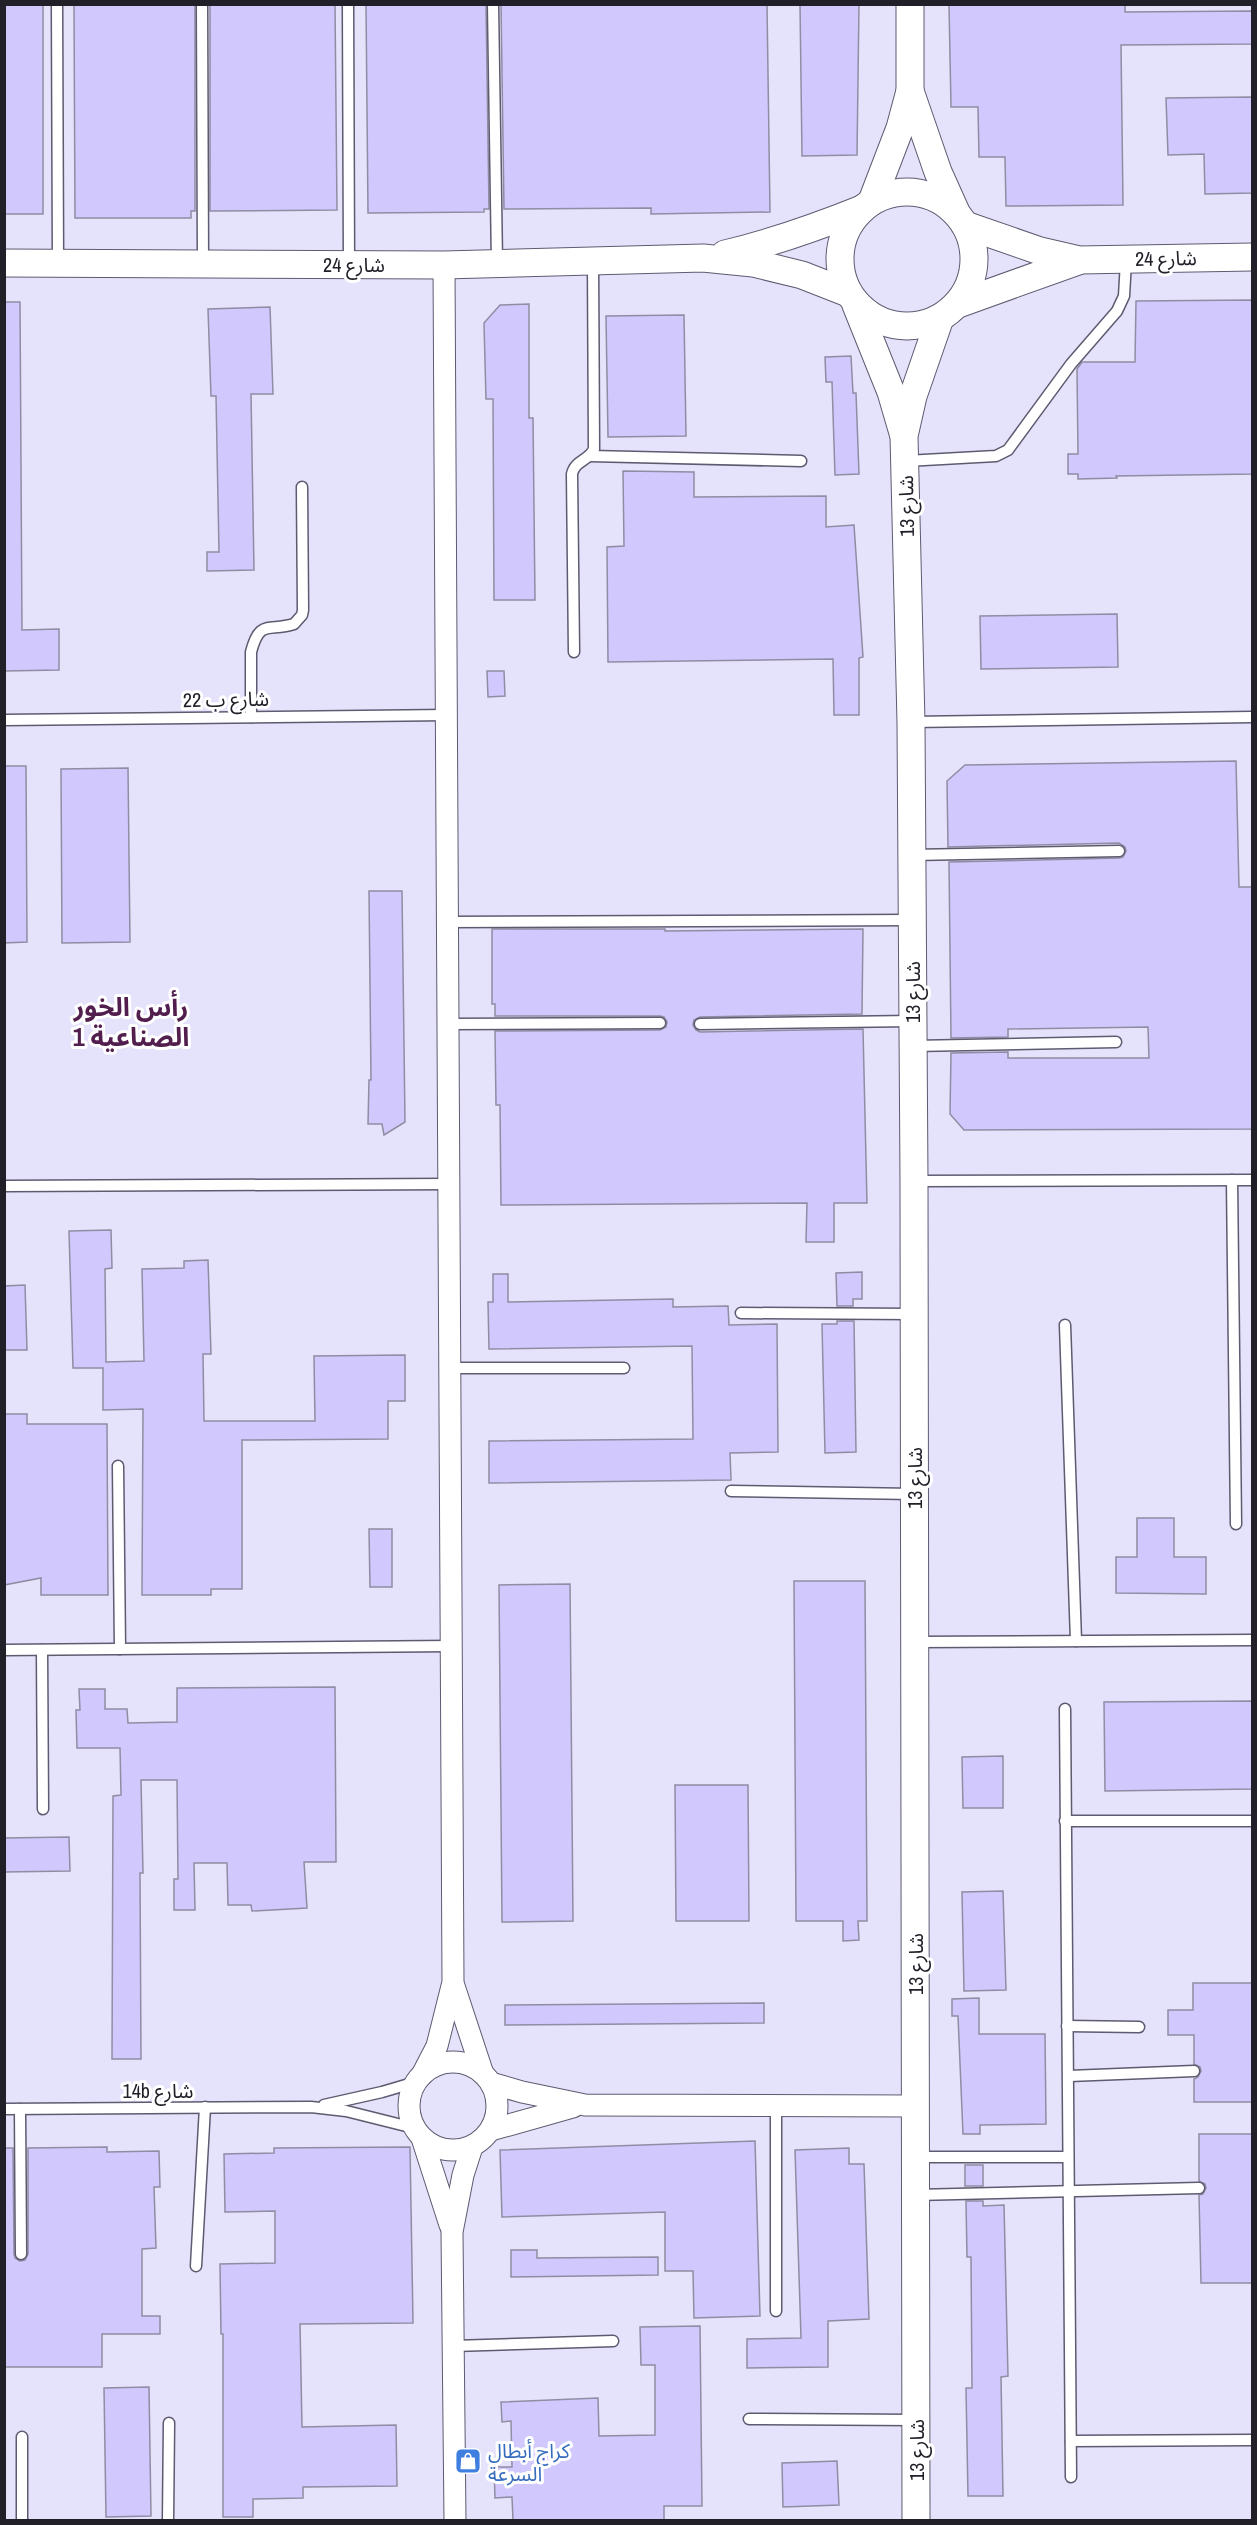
<svg xmlns="http://www.w3.org/2000/svg" width="1257" height="2525" font-family="'Archivo Narrow','Noto Sans Arabic',sans-serif">
<rect width="100%" height="100%" fill="#e5e2fb"/>
<g fill="#d1c9fd" stroke="#908ca3" stroke-width="1.5">
<rect x="4" y="4" width="39" height="210"/>
<path d="M74,4H195V211H191V218H75Z"/>
<path d="M210,4H335L337,210L210,211Z"/>
<path d="M366,4H486L489,209H484V212L368,213Z"/>
<path d="M501,4H767L770,212L651,214V208L504,209Z"/>
<path d="M800,4H859L857,155L802,156Z"/>
<path d="M949,4H1125V12L1252,11V44L1121,45L1123,205L1006,206L1005,157H979L978,107H951Z"/>
<path d="M1252,97V193L1205,194L1204,154L1168,155L1166,98Z"/>
<path d="M1252,300V474L1116,476L1117,478L1078,479V474H1068V454H1078L1077,369L1082,362H1135L1136,301Z"/>
<path d="M4,302H20L22,630L59,629V670L4,671Z"/>
<path d="M529,304V418H533L535,600H494L493,399H486L484,323L500,305Z"/>
<path d="M270,307L273,394H251L254,570L207,571V552H219L216,396H211L208,309Z"/>
<path d="M684,315L686,436L608,437L606,316Z"/>
<path d="M851,356L853,393H856L859,474L835,475L832,382H826L825,357Z"/>
<path d="M623,471L694,472V497L826,496V527L854,525L863,657L859,658V715H834L833,659L608,662L607,547L624,546Z"/>
<path d="M1117,614L1118,667L981,669L980,616Z"/>
<path d="M487,671H504L505,696L488,697Z"/>
<path d="M1236,761L1239,887H1252V1129L964,1130L950,1114L951,1053L1008,1052V1058H1149L1148,1027L1008,1029V1037L951,1038L949,862L1119,858L1123,857L1126,851L1125,847L1119,843L948,847L947,781L965,765Z"/>
<path d="M4,766H26L27,942L4,943Z"/>
<path d="M128,768L130,942L62,943L61,769Z"/>
<path d="M369,891H402L405,1122L384,1135L382,1124H368L369,1080H371Z"/>
<path d="M492,929H665V931L863,929L862,1014L700,1017L694,1020L693,1025L696,1030L700,1032L863,1029L867,1203H834V1242H806L807,1203L501,1205L500,1105H496L495,1031L660,1030L666,1027L667,1022L664,1017L660,1016H495V1004H492Z"/>
<path d="M111,1230L112,1268L105,1269L106,1362L144,1361L142,1269L184,1268V1261L208,1260L211,1354H203L204,1421H315L314,1356L405,1355V1401H388V1439L242,1440V1589H211V1595H142L143,1409L103,1410V1368H73L69,1231Z"/>
<path d="M862,1272V1299H853V1306H837L836,1273Z"/>
<path d="M493,1274H508V1302L673,1299V1307L728,1306L729,1325L777,1324L778,1452L730,1453L731,1480L489,1483V1441L693,1439L692,1346L489,1349L488,1302H493Z"/>
<path d="M25,1285L27,1350H4V1286Z"/>
<path d="M837,1321H854L856,1452L825,1453L822,1324H837Z"/>
<path d="M4,1414H27V1424H107L108,1595H41V1578L4,1585Z"/>
<path d="M1137,1518H1174V1557H1206V1594L1116,1593V1557H1137Z"/>
<path d="M369,1529H392V1587H370Z"/>
<path d="M794,1581H865L867,1921H858L859,1940L843,1941V1921H796Z"/>
<path d="M570,1584L573,1921L502,1922L499,1585Z"/>
<path d="M335,1687L336,1862H304L307,1908L252,1911L251,1905H228L227,1863H194L195,1910H174V1879H178L177,1780H141L143,1873H140L141,2059H112L113,1796L121,1795L120,1748H77L76,1710H80L79,1689H105V1709H127L128,1723L177,1722V1688Z"/>
<path d="M1252,1701V1789L1105,1791L1104,1702Z"/>
<path d="M1003,1756V1808H963L962,1757Z"/>
<path d="M675,1785H748L749,1921H676Z"/>
<path d="M69,1837L70,1871L4,1872V1838Z"/>
<path d="M1003,1891L1006,1990L964,1991L962,1892Z"/>
<path d="M1193,1983H1252V2102H1194V2079L1198,2077L1201,2071L1200,2067L1194,2064V2035H1168V2010H1193Z"/>
<path d="M979,1998V2034H1045L1046,2124L980,2125V2134H963L958,2016H952V1999Z"/>
<path d="M764,2003V2023L505,2025V2005Z"/>
<path d="M1199,2134H1252V2283H1201L1199,2195L1203,2194L1206,2188L1205,2184L1199,2181Z"/>
<path d="M755,2141L760,2316L694,2318L693,2271H665V2212L502,2217L500,2150Z"/>
<path d="M107,2147V2152L159,2151L160,2187H154L156,2248L142,2249V2316H160V2334H102V2367H4V2148H13L14,2254L15,2258L20,2261L25,2260L28,2254V2148Z"/>
<path d="M410,2147L413,2323L300,2324L302,2427L396,2425L397,2486L303,2487V2498L253,2499V2517H223V2334H221L220,2264L275,2263V2211L225,2212L224,2154L274,2153V2148Z"/>
<path d="M849,2148V2164H864L869,2319L828,2321V2367L747,2368V2339L801,2338L795,2150Z"/>
<rect x="965" y="2165" width="18" height="21"/>
<path d="M966,2201H983V2206L1004,2205L1008,2376L1001,2377L1003,2496H968L966,2388H972L971,2257H967Z"/>
<path d="M511,2250H537V2258L658,2257V2275L511,2277Z"/>
<path d="M700,2326L702,2506H664V2520H513L512,2497L495,2498L494,2467H512L511,2421L502,2422L501,2402L598,2398L599,2436L655,2435V2365H641L640,2327Z"/>
<path d="M149,2387L151,2516L106,2517L104,2388Z"/>
<path d="M837,2461L839,2505L783,2507L782,2463Z"/>
</g>
<g fill="none" stroke-linecap="round" stroke-linejoin="round">
<defs>
<g id="service">
<path d="M57,4L58,263"/>
<path d="M202,4L203,263"/>
<path d="M348,4L349,263"/>
<path d="M493,4L497,263"/>
<path d="M590,456L801,461"/>
<path d="M906,461L996,456L1008,450L1071,364L1117,311L1124,296L1126,261"/>
<path d="M574,652L572,474C575,460 589,461 594,449L593,261"/>
<path d="M251,717V652C260,618 269,632 294,624L302,615L303,610L302,487"/>
<path d="M4,720L448,715"/>
<path d="M911,722L1252,717"/>
<path d="M912,855L1119,851"/>
<path d="M449,922L911,920"/>
<path d="M449,1024L660,1023"/>
<path d="M700,1024L912,1021"/>
<path d="M913,1046L1116,1042"/>
<path d="M1232,1180L1236,1524"/>
<path d="M914,1181L1252,1180"/>
<path d="M4,1186L450,1184"/>
<path d="M741,1313L914,1314"/>
<path d="M1065,1325L1076,1641"/>
<path d="M451,1368H624"/>
<path d="M118,1466L120,1649"/>
<path d="M731,1491L914,1494"/>
<path d="M915,1642L1252,1640"/>
<path d="M4,1650L452,1646"/>
<path d="M42,1650L43,1809"/>
<path d="M1065,1709L1071,2477"/>
<path d="M1065,1821H1252"/>
<path d="M1067,2026L1139,2027"/>
<path d="M1069,2076L1194,2071"/>
<path d="M324,2105L382,2092L416,2082"/>
<path d="M4,2109L311,2107L346,2111L414,2128"/>
<path d="M20,2109L21,2254"/>
<path d="M916,2157H1068"/>
<path d="M916,2195L1199,2188"/>
<path d="M196,2266L205,2107"/>
<path d="M776,2311V2105"/>
<path d="M453,2346L613,2341"/>
<path d="M749,2419L915,2420"/>
<path d="M1071,2441L1252,2440"/>
<path d="M22,2520V2437"/>
<path d="M168,2520L169,2423"/>
</g>
<g id="minor">
<path d="M454,1986L483,2074"/>
<circle cx="453" cy="2106" r="44"/>
<path d="M422,2075L437,2046L453,1982L444,265"/>
<path d="M491,2083L522,2092L585,2105L915,2106"/>
<path d="M491,2130L573,2107"/>
<path d="M422,2138L450,2225"/>
<path d="M455,2520L452,2232L463,2175L472,2147"/>
</g>
<g id="tertiary">
<path d="M910,91L938,172L956,212"/>
<circle cx="907" cy="259" r="67"/>
<path d="M872,201L900,128L910,91V4"/>
<path d="M965,225L1040,251L1079,260L1252,257"/>
<path d="M725,254C772,243 817,227 862,209"/>
<path d="M4,263L444,265L703,258L753,263L802,275L848,293"/>
<path d="M958,304L1078,261"/>
<path d="M856,305L891,392L903,433"/>
<path d="M916,2520L914,1181L911,722L904,436L913,396L940,318"/>
</g>
</defs>
<use href="#service" stroke="#5e5a70" stroke-width="13"/>
<use href="#minor" stroke="#5e5a70" stroke-width="23"/>
<use href="#tertiary" stroke="#5e5a70" stroke-width="29"/>
<use href="#service" stroke="#fff" stroke-width="10"/>
<use href="#minor" stroke="#fff" stroke-width="21"/>
<use href="#tertiary" stroke="#fff" stroke-width="27"/>
</g>
<defs>
<symbol id="shop-square" viewBox="-11 -11 22 22"><rect x="-9" y="-9" width="18" height="18" rx="4" fill="#3f7fe0" stroke="#fff"/><path d="M-5-2.5h2.3a2.7 3.5 0 0 1 5.4 0H5L5.5 6h-11ZM-1.5-2.5h3a1.5 2.3 0 0 0-3 0Z" fill="#fff"/></symbol>
</defs>
<g fill-rule="evenodd">
<use href="#shop-square" x="453" y="2446" width="30" height="30"/>
</g>
<g text-anchor="middle" dominant-baseline="central" stroke-width="6" stroke-linejoin="round" paint-order="stroke">
<g font-size="20" fill="#212029" stroke="#fff">
<text transform="translate(1166 258) rotate(-1)">شارع 24</text>
<text x="354" y="264">شارع 24</text>
<text transform="translate(906 506) rotate(-91)">شارع 13</text>
<text transform="translate(226 699) rotate(-1)">شارع ب 22</text>
<text transform="translate(912 992) rotate(-90)">شارع 13</text>
<text transform="translate(914 1478) rotate(-90)">شارع 13</text>
<text transform="translate(915 1964) rotate(-90)">شارع 13</text>
<text x="158" y="2090">14b شارع</text>
<text transform="translate(916 2450) rotate(-90)">شارع 13</text>
</g>
<g font-size="20" fill="#366cbe" stroke="#fff" text-anchor="start">
<text x="488" y="2450">كراج أبطال<tspan x="488" dy="23">السرعة</tspan></text>
</g>
<g font-size="26" font-weight="bold" fill="#511e4d" stroke="#fff">
<text x="131" y="1006">رأس الخور<tspan x="131" dy="30">الصناعية 1</tspan></text>
</g>
</g>
<rect width="1257" height="2525" fill="none" stroke="#212029" stroke-width="12"/>
</svg>
